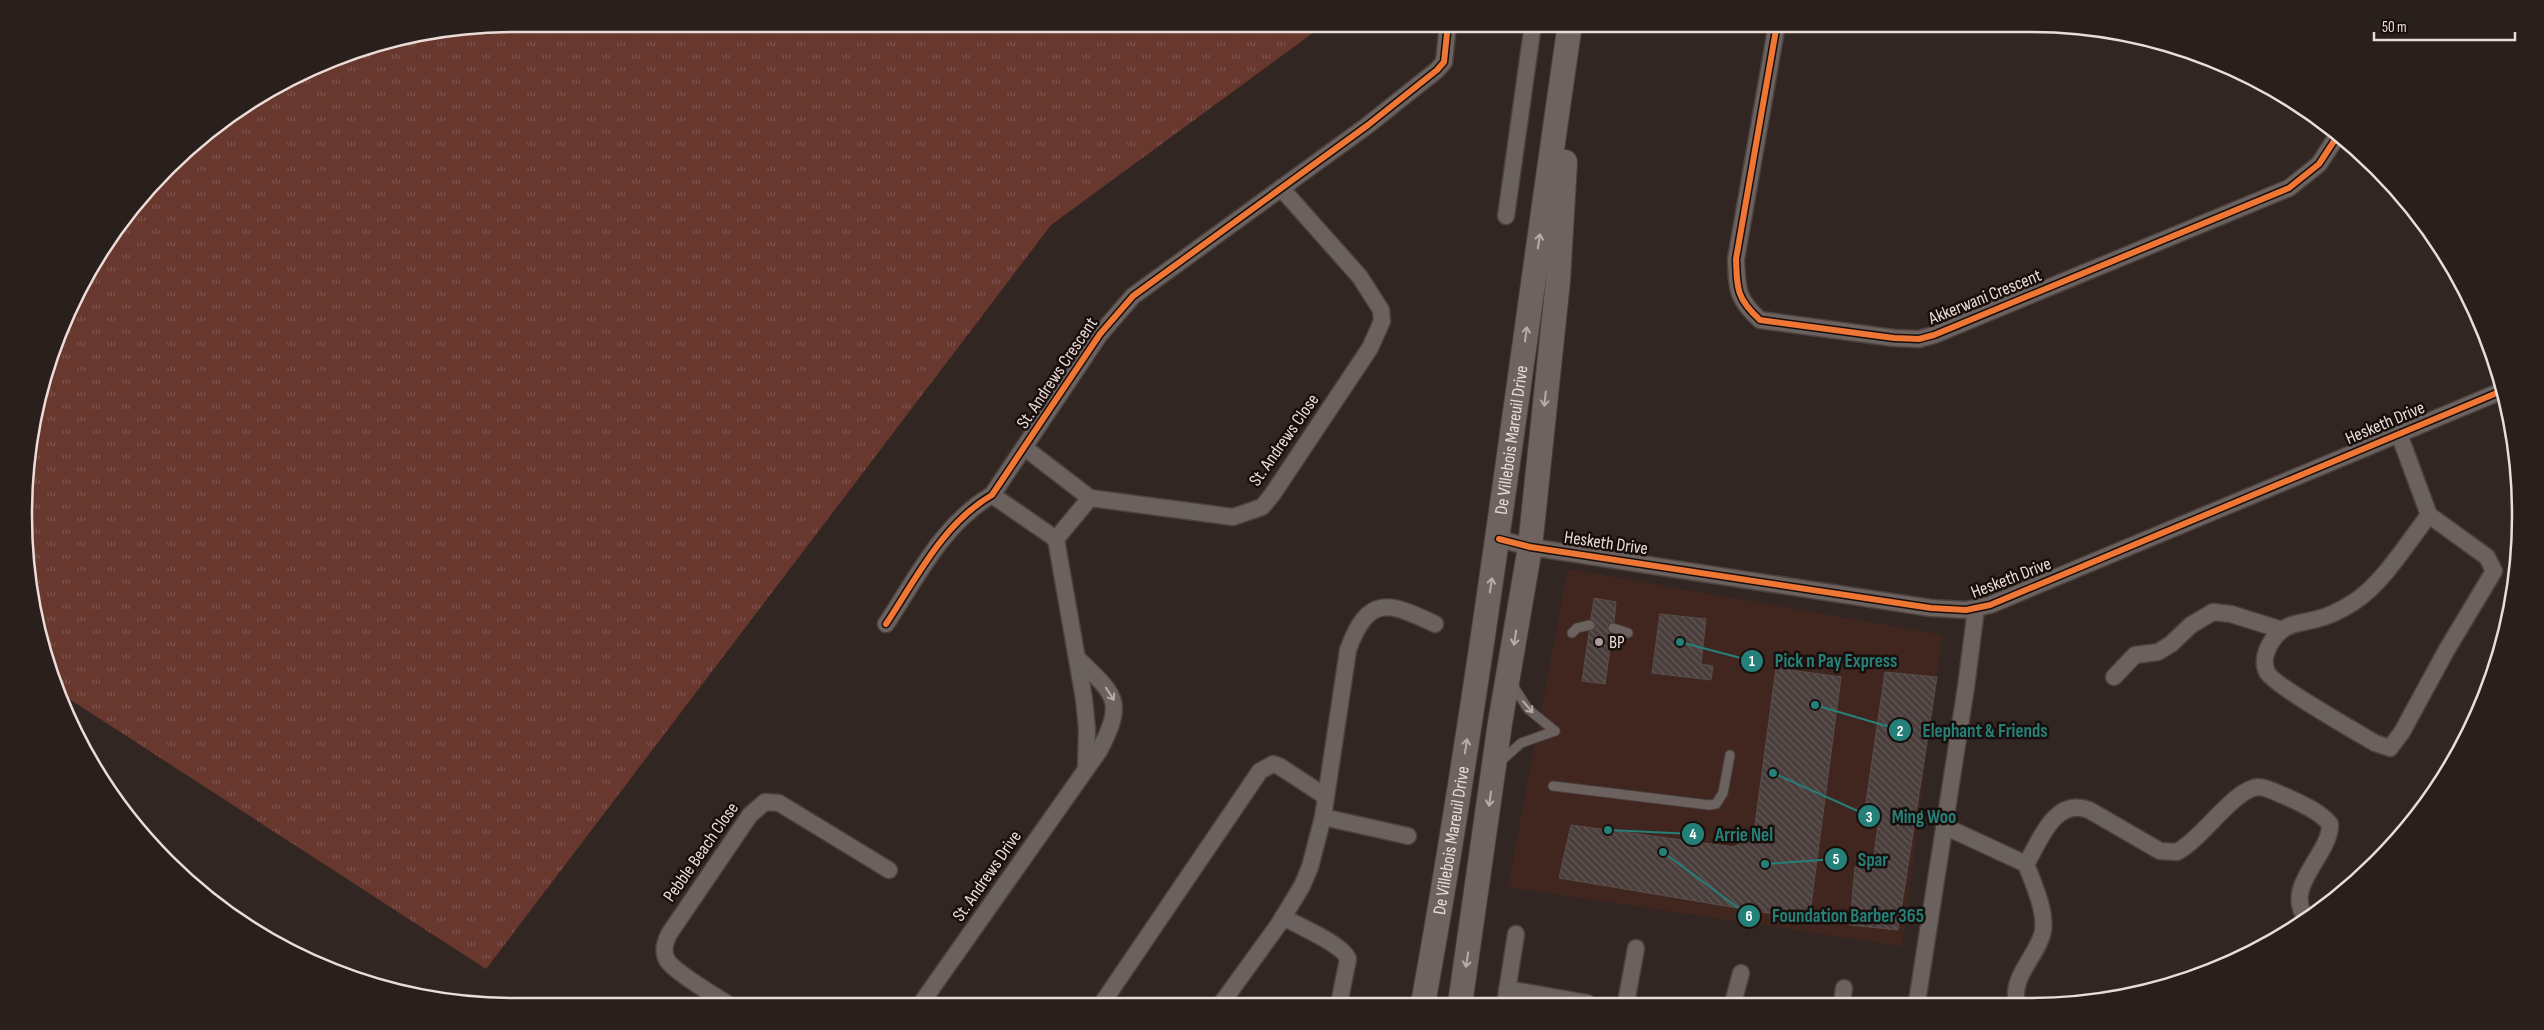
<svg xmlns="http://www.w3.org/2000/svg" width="2544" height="1030" font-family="'Sofia Sans Condensed',sans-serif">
<defs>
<pattern id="grass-tufts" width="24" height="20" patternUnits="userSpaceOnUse" patternTransform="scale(1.25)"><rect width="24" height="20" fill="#68372d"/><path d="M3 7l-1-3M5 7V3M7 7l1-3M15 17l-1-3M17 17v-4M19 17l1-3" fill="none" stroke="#7e534b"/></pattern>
<pattern id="building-back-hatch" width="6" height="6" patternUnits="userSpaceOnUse" patternTransform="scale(1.25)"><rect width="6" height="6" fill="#493e3c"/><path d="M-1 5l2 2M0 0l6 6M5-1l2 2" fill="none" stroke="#635957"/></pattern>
</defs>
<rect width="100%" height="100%" fill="#322623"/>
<path fill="#412620" d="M1568,569L1942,635L1902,946L1508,887Z"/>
<path fill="url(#grass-tufts)" d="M515,24H1325L1051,225L486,969L57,691C43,644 27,597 25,547C17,400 79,243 191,146C239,104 297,73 355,51C406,31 462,29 515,24Z"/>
<g fill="url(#building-back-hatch)" stroke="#594e4b">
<path d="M1594,598L1616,602L1614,622L1607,626L1608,632L1612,634L1605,684L1582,681L1589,632L1596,626L1595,621L1591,619Z"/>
<path d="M1660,614L1706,619L1701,664L1713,666L1711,680L1652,673Z"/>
<path d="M1776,668L1841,677L1809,920L1559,878L1571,825L1734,847L1754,833Z"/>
<path d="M1885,672L1937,677L1898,930L1850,925L1855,867L1872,870L1878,825L1863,823Z"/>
</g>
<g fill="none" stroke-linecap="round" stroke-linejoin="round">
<defs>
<g id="lane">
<path d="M1613,628L1628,633"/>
<path d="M1572,633L1577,628L1590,625"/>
<path d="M1512,684L1528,709L1555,731"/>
<path d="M1500,762L1521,743L1555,731"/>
<path d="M1553,786L1709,805L1716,804L1723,793L1730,755"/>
</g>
<g id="street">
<path d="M1777,24L1736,259C1737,290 1737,299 1760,320L1894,338L1919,339L1934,335L2289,188L2319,164L2338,135"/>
<path d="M1506,216L1533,24"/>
<path d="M2399,434L2429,515L2487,557L2494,571L2446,651L2402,732L2390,748L2375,743C2358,733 2272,684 2267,672C2260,658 2270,640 2281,631C2291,622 2304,623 2317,619C2330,616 2343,609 2354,602C2383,583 2408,542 2429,515"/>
<path d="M1025,448L1090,498L1233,517L1262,507L1272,495L1370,348L1382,321L1381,310L1360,277L1281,188"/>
<path d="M992,495L1056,539L1084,699L1087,729L1086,769"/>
<path d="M1056,539L1090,498"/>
<path d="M1499,539L1530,547L1931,608L1966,610L1990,605L2504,390"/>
<path d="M886,624C916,579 943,523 992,495L1100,334L1133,296L1368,125L1437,70L1444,62L1448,24"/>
<path d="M2114,677L2135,655L2158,652L2171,644L2191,625L2213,612L2231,614L2282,630"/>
<path d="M1323,817L1408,836"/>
<path d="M1944,826L2026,864C2033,883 2046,910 2043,931C2039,954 2010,977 2017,1002"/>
<path d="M2026,864C2040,841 2054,797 2089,810L2160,851L2177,852C2202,839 2234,789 2258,787C2267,787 2279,794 2287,797C2302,804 2319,811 2330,824C2331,855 2281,887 2307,919"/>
<path d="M1283,917C1298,926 1343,944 1348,959L1339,1004"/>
<path d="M1507,989L1587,1003"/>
<path d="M1917,1002L1966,687L1976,609"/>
<path d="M1626,1003L1636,948"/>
<path d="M1733,1003L1741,973"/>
<path d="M1842,1003L1844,988"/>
<path d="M1221,1004L1279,924L1302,886L1310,867L1323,817L1348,650C1368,594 1389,602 1435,624"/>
<path d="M1505,1004L1516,934"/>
<path d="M920,1005L1099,751C1126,700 1115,695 1077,658"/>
<path d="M1101,1005L1260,771L1273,764L1279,766L1325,796"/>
<path d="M731,1006C717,997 674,972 667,960C662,951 665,942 669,934L750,815L765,802L779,803L889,870"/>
</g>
<g id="secondary">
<path id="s1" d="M1423,1004C1482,678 1522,351 1570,24"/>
<path d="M1460,1004L1500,723L1530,547L1558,281L1565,162"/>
</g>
</defs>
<use href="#lane" stroke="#4b413e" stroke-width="11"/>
<use href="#street" stroke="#4b413e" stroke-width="19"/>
<use href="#secondary" stroke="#4b413e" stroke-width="26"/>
<use href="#lane" stroke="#6b625f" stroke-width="9"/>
<use href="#street" stroke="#6b625f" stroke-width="16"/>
<use href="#secondary" stroke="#6f6361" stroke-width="24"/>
<defs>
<g id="cycleway">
<path d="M1777,24L1736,259C1737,290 1737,299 1760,320L1894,338L1919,339L1934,335L2289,188L2319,164L2338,135"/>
<path d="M1499,539L1530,547L1931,608L1966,610L1990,605L2504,390"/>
<path d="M886,624C916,579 943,523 992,495L1100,334L1133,296L1368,125L1437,70L1444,62L1448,24"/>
</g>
</defs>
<use href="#cycleway" stroke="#180f0c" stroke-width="9"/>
<use href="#cycleway" stroke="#f07635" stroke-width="6"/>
</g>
<defs><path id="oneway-shaft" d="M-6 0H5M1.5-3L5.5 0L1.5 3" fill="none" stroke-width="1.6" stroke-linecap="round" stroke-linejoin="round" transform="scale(1.25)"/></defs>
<g stroke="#b9aca8">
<use href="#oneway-shaft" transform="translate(1539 241) rotate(-81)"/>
<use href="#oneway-shaft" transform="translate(1526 334) rotate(-82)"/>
<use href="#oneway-shaft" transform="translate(1545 399) rotate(96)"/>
<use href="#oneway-shaft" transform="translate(1491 585) rotate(-81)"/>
<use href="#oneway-shaft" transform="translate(1515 638) rotate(99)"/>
<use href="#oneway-shaft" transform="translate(1466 746) rotate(-81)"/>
<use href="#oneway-shaft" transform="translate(1490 799) rotate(98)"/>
<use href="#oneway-shaft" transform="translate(1467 960) rotate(99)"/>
</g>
<g stroke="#b8aba8">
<use href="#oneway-shaft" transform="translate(1110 694) rotate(57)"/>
<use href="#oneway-shaft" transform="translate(1528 707) rotate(49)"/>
</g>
<circle fill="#aa9c99" stroke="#180f0c" stroke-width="2" cx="1599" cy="642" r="5"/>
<g text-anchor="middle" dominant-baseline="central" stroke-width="5" stroke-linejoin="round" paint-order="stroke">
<g font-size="18" fill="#ebdcd8" stroke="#180f0c">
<text transform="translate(1985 297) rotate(-22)">Akkerwani Crescent</text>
<text transform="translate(1057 373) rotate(-56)">St. Andrews Crescent</text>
<text transform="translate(2385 423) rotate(-23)">Hesketh Drive</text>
<text transform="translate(1284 440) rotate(-55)">St. Andrews Close</text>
<text stroke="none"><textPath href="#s1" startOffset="571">De Villebois Mareuil Drive</textPath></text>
<text transform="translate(1606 543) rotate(8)">Hesketh Drive</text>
<text transform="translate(2011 578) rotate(-21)">Hesketh Drive</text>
<text stroke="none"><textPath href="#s1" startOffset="166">De Villebois Mareuil Drive</textPath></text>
<text transform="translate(701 852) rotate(-55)">Pebble Beach Close</text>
<text transform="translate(987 876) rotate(-55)">St. Andrews Drive</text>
</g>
<g font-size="18" fill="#ebdcd8" stroke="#180f0c" text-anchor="start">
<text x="1609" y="642">BP</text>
</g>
</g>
<path d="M0 0H2544V1030H0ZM514 32H2030A482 482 0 0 1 2512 514V516A482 482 0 0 1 2030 998H514A482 482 0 0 1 32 516V514A482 482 0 0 1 514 32Z" fill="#291f1c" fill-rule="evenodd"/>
<path fill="none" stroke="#ebdcd8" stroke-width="2.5" d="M514 32H2030A482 482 0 0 1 2512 514V516A482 482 0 0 1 2030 998H514A482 482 0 0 1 32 516V514A482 482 0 0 1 514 32Z"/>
<path fill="none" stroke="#258079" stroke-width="2" d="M1680 642L1752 661M1815 705L1900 730M1773 773L1869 816M1608 830L1693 834M1765 864L1836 859M1663 852L1749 916"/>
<g fill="#258079" stroke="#180f0c" stroke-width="2">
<circle cx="1680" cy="642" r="5"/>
<circle cx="1815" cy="705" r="5"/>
<circle cx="1773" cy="773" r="5"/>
<circle cx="1608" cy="830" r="5"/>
<circle cx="1765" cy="864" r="5"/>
<circle cx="1663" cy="852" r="5"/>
<circle cx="1752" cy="661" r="12"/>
<circle cx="1900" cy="730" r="12"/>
<circle cx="1869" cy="816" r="12"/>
<circle cx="1693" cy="834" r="12"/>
<circle cx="1836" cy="859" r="12"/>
<circle cx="1749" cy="916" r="12"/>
</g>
<g font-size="15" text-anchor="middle" font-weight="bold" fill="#fff">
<text x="1752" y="666">1</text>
<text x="1900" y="736">2</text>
<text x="1869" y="822">3</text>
<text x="1693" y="839">4</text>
<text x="1836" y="864">5</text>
<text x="1749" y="921">6</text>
</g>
<g font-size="19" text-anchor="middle" font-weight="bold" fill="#258079" stroke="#180f0c" stroke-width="5" stroke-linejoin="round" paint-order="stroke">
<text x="1836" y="667">Pick n Pay Express</text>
<text x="1985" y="737">Elephant &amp; Friends</text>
<text x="1924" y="823">Ming Woo</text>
<text x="1744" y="841">Arrie Nel</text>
<text x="1873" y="866">Spar</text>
<text x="1848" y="922">Foundation Barber 365</text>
</g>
<path d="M2374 32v8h141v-8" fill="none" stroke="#ebdcd8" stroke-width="2.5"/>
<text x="2382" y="32" font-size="15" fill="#ebdcd8" stroke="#180f0c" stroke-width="4" paint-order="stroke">50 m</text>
</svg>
